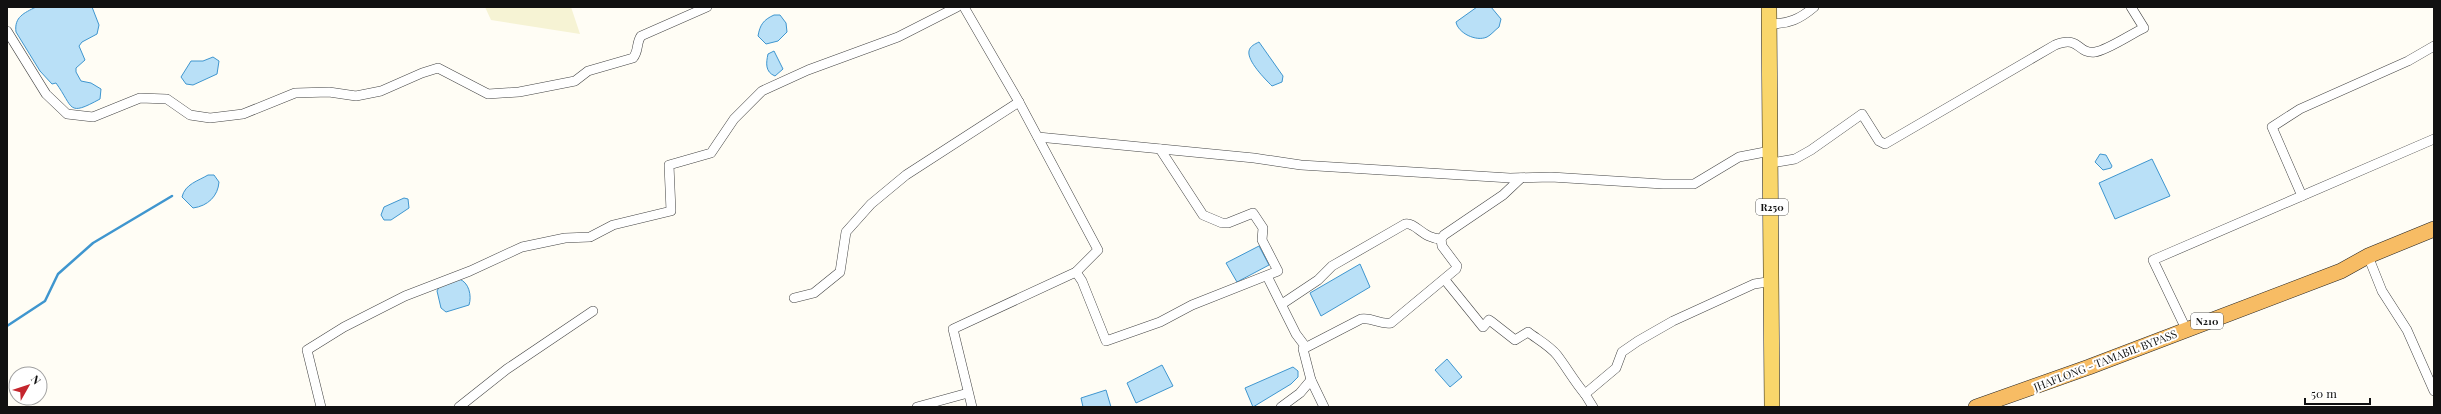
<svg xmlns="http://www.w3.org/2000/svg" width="2441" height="414" font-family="'Playfair Display',serif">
<rect width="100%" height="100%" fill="#fffdf5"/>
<path fill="#f6f3d4" d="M485,7H571L580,34L491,20Z"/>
<g fill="#b9e0f7" stroke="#3f96cf">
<path d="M36,7H92L99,25L97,34L82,42L79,46L85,60L76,68V72L81,81L91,83L101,89L100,99C67,117 74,108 56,83L52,84L40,71L16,32C14,17 24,13 36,7Z"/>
<path d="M1477,7H1491L1501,19L1499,27C1495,30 1491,35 1487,37C1476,42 1458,33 1456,22Z"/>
<path d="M774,15H780L786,23L787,32L778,41L766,44L758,36C760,25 763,20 774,15Z"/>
<path d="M1259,42L1283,76L1282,82L1272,86C1265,79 1247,61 1249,51C1250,46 1255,44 1259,42Z"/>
<path d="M774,51L783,69L775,76C765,72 766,63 768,54Z"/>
<path d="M213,57L219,61L217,74L193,85L186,84L181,77L191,61H203Z"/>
<path d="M2100,154L2106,155L2112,166L2111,168L2103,170L2095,162Z"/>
<path d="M2152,159L2170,196L2115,219L2099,183Z"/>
<path d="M208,175H214L219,182C218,196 208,206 193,208L182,197C185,184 198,181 208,175Z"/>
<path d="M404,198L408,199L409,208L391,220H384L381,215L384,207Z"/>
<path d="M1259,246L1269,265L1237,282L1226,263Z"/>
<path d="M1360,264L1370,287L1321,316L1310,293Z"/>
<path d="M459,279C469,282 472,296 469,305L446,312L441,308L437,291L439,287Z"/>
<path d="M1447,359L1462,377L1450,387L1435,370Z"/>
<path d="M1162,365L1173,386L1136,403L1127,383Z"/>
<path d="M1293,367L1298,371V377L1291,384L1253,407L1245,388Z"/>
<path d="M1106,390L1111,407H1083L1081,398Z"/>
</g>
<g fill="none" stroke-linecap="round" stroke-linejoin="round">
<path stroke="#3f96cf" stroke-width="2.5" d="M7,326L45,301L58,274L93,243L172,196"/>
<defs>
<g id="minor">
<path d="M964,7L1019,102L1098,250L1076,272L953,329L972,407"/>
<path d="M1769,24C1789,24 1800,19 1814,7"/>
<path d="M7,31L46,94L67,114L93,117L140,98L167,99L190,115L210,118L243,114L295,93L329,92L356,96L381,91L422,73L438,68L488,94L519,92L575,81L588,71L633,58C639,51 636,43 641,36L707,7"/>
<path d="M1038,137L1254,158L1301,165L1510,178L1551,177L1663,184H1694L1739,157L1765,152"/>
<path d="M1771,163L1795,159L1811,150L1862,114L1879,141L1885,144L2055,45C2081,35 2076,54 2095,52C2108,50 2131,34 2144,28L2131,7"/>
<path d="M2302,196L2272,127L2300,109L2408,61L2434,46"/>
<path d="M2368,256L2382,291L2407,330L2434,391"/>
<path d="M1076,272L1082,281L1106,341L1160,322L1192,305L1278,271L1262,240L1263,228L1253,213L1228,223H1222L1203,215L1160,149"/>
<path d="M1267,276L1296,334L1305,346"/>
<path d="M1445,280L1483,327L1489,320L1492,322L1515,340L1528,332C1537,339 1550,346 1557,355C1567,368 1574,381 1585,394"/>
<path d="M794,298L814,293L840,272L846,232L871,204L906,175L1019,102"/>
<path d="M1282,304L1318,280L1332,266L1405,224C1416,222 1423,239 1441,239"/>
<path d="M2186,329L2153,260L2434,139"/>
<path d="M321,407L307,350L344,327L405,296L470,271L522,247L565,238L590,237L613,225L671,211L669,165L711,153L734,119L762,91L808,70L898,37L957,7"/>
<path d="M459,407L507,369L593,311"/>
<path d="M917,407L968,393"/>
<path d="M1281,407L1300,393L1311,380"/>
<path d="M1324,407L1311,380L1303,349L1361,319C1372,317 1380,325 1391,323L1456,269L1457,266L1442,246L1441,239L1444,235L1503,195L1521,178"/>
<path d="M1593,407L1585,394L1616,368L1622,352L1638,341L1673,321L1754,284L1767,282"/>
</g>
<path id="primary" d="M1769,7L1772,407"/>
<path id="trunk" d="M1976,407L2089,367L2341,271L2368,256L2434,229"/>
</defs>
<use href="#minor" stroke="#444" stroke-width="10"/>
<use href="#primary" stroke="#222" stroke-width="16"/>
<use href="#trunk" stroke="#222" stroke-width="16"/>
<use href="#minor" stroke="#fff" stroke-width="9"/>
<use href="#primary" stroke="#f9d66b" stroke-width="15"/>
<use href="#trunk" stroke="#f7bc64" stroke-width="15"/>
</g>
<g text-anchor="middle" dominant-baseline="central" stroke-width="4" stroke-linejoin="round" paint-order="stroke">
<g fill="#fff" stroke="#585858" stroke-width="1">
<rect x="1756" y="199" width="32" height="16" rx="3"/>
<rect x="2191" y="313" width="32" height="16" rx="3"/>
</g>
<g font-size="10" font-weight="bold" fill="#111">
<text x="1772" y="207">R250</text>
<text x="2207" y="321">N210</text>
</g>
<g font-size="11" fill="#111" stroke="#fff">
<text transform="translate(2105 360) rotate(-21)">JHAFLONG - TAMABIL BYPASS</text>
</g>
</g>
<rect width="2441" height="414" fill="none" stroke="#111111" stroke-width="16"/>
<g transform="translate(28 386) rotate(51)"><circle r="19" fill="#ffffff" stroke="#a0a0a0"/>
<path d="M0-3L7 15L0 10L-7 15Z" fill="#c4262e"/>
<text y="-6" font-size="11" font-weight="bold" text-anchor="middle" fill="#111111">N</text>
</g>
<path d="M2305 398v6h65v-6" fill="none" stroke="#111111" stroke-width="2"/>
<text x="2311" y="398" font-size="12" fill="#111111" stroke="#ffffff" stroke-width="3" paint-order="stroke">50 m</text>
</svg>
